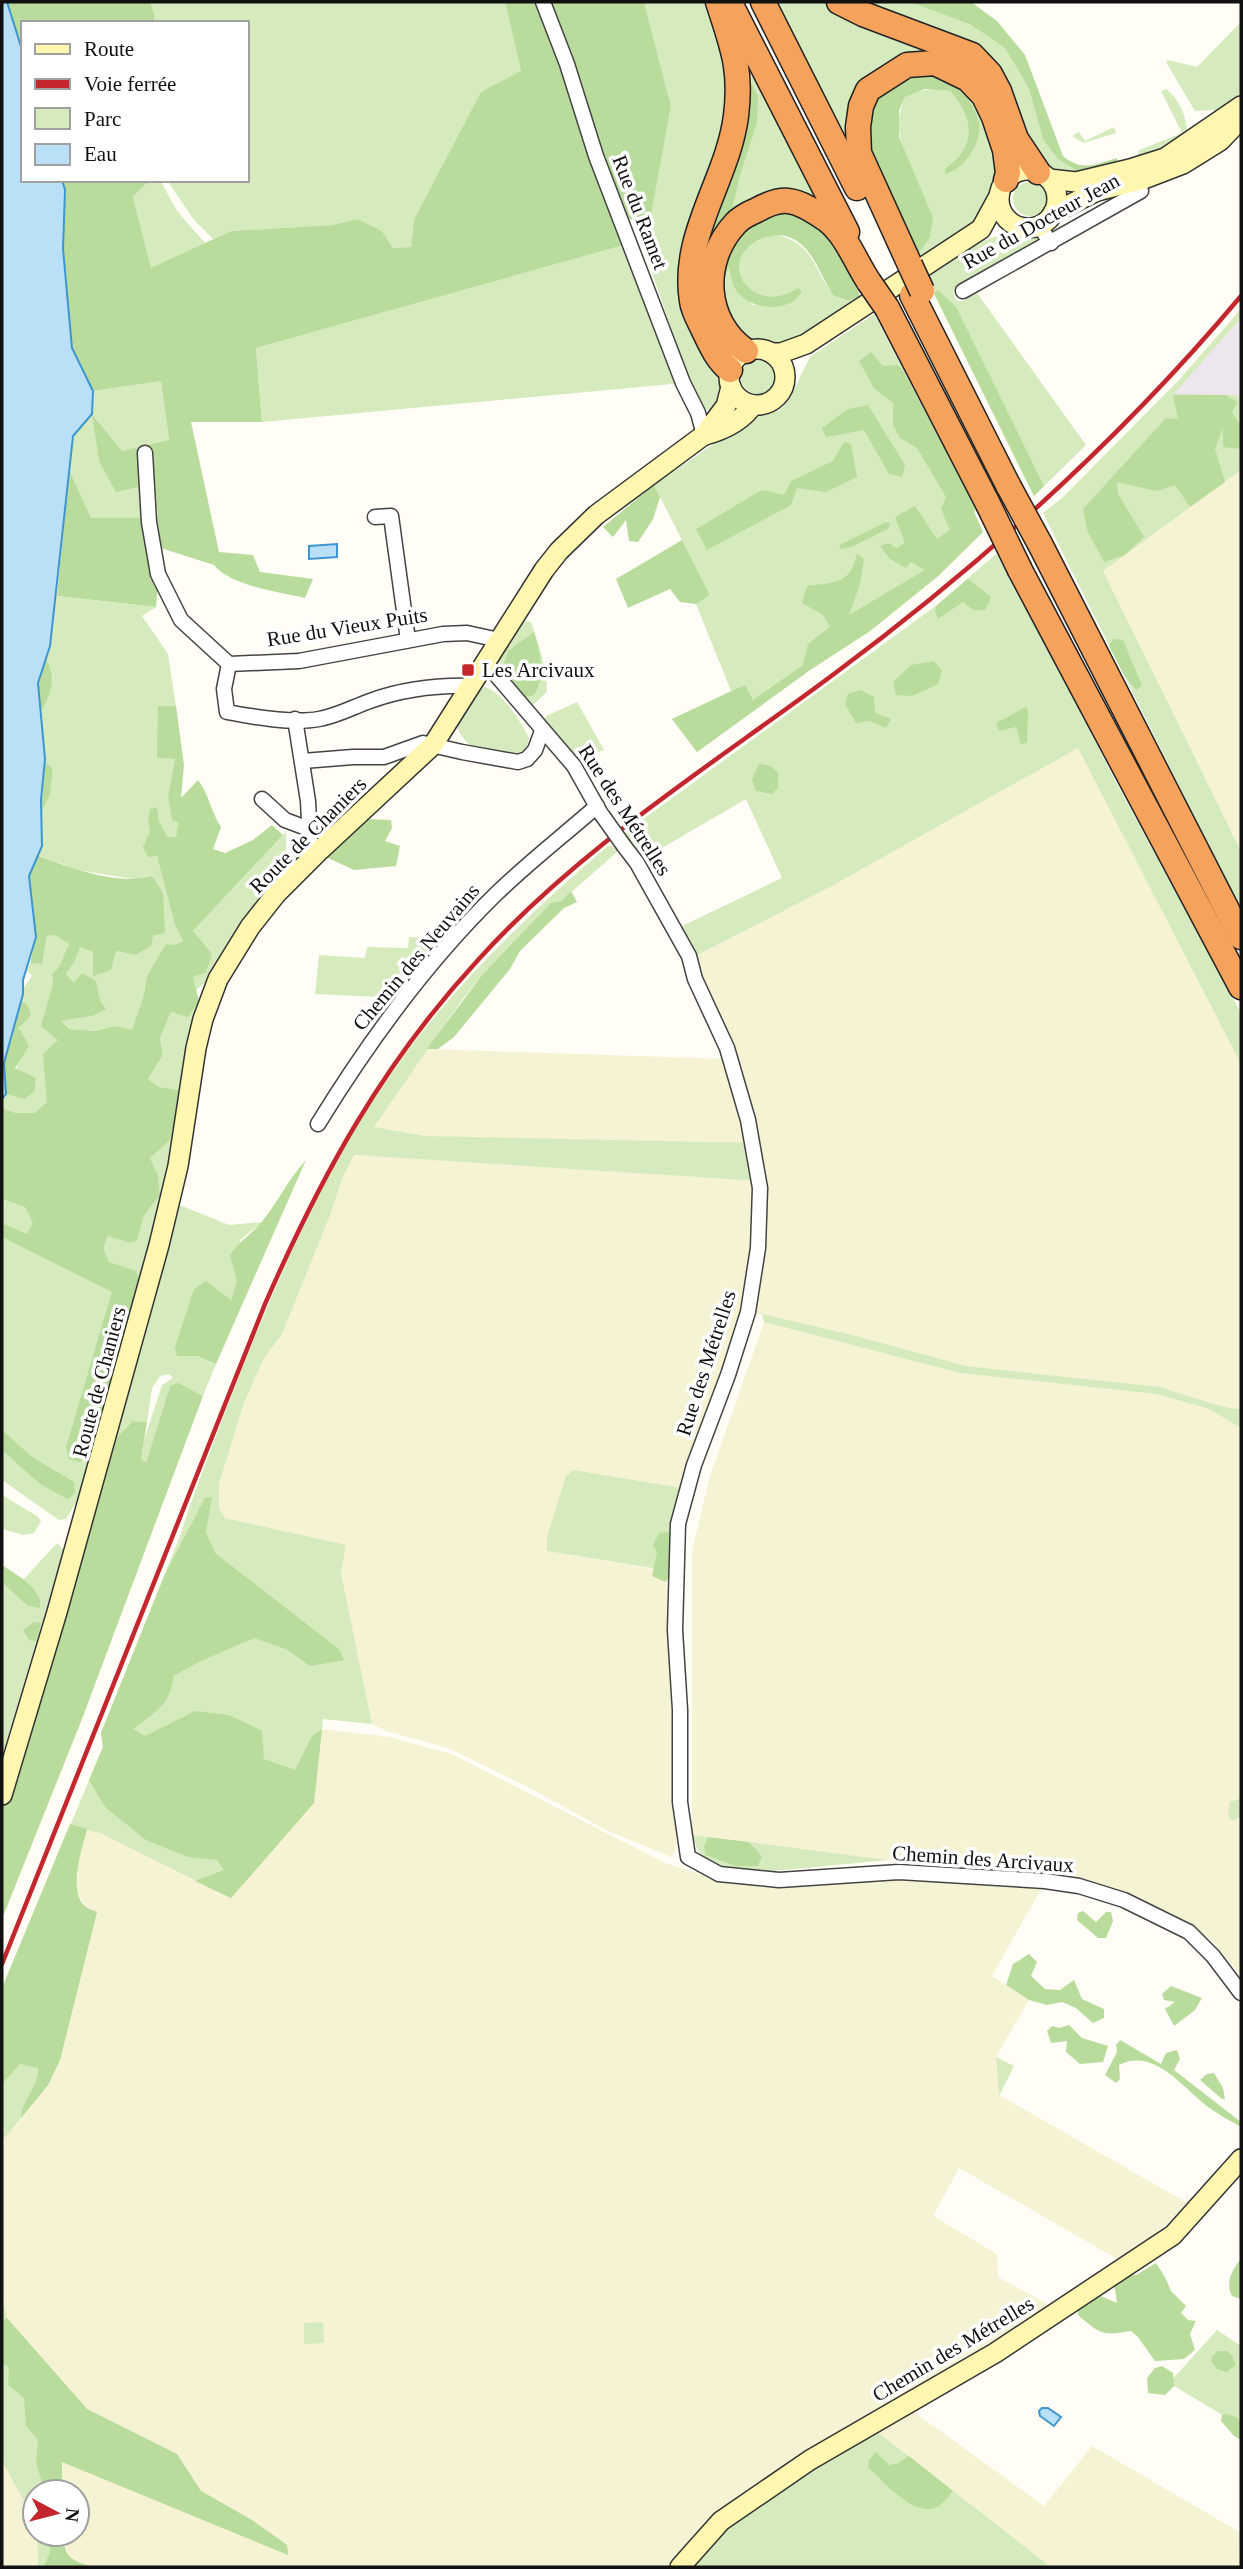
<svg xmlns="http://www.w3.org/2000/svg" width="1243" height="2569" font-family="'Times New Roman',serif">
<rect width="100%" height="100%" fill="#fffdf5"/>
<path fill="#eee6ef" d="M1241,308V399L1238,395H1173Z"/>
<g fill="#f6f3d4">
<path d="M1241,470V850L1102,571Z"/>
<path d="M1078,747L1241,1064V1408L1234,1409L1210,1403L1161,1387L966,1366L849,1334L748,1312L688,1489L547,1551L653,1569V1576L666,1582L676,1839L675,1852L671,1857L606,1830L524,1785L448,1748L386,1731L372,1724L341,1573L346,1546L225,1518L219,1508V1484L244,1403L264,1358L282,1333L331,1213L342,1179L354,1155L759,1181L425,1136L373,1127L427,1049L729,1059L689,956H697L827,888Z"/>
<path d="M764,1322L960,1373L1156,1394L1210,1409L1241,1428V1798L1230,1802L1232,1821L1241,1817V1975L1212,1941L1171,1913L1088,1881L1045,1870L903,1862L692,1835V1552L709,1479Z"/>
<path d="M322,1729L389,1737L452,1754L665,1863L723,1882L761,1887L902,1878L1042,1887L992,1976L1029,2000L996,2057L999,2095L1189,2204L1149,2239L1119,2260L959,2168L933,2216L997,2254L998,2277L1051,2306L759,2482L723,2510L671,2567H92L71,2559L64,2547L63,2534H77V2492H62L61,2462L288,2554L286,2545L252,2520L201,2491L177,2454L87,2409L7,2318L2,2294V2141L48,2085L60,2060L97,1912L85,1907L77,1892L78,1860L87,1829L100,1833L314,1803Z"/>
<path d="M910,2409L1044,2506L1092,2446L1241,2533V2548L1238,2553L1241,2556V2567H1051L875,2430Z"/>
<path d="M2,2461L32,2514L37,2534L38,2567H2Z"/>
</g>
<g fill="#d5ebbd">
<path d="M150,2H505L521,71L414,220L411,247L393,248L382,231L358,219L332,225L231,231L213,239L194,220L167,180H247V23H154V13Z"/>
<path d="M644,2H709L726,62L725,121L699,200L721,376L719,397L710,410L702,409L682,359L634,221L641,233L648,231L671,106Z"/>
<path d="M774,2H822L861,21L924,44L932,56L846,139Z"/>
<path d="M856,2H910L971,25L1005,48L1029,89L1043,139L1084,175L1052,173L1035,160L1016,113Z"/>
<path d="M1240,23L1241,93L1218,110L1195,111L1166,62L1168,60L1197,67Z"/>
<path d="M755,76L827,212L714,238L699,255L743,78Z"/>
<path d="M956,84C976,97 977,106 986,127C1020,200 970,227 918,265L904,154C898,133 896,117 905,97C921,89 932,88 950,91C974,118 977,146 946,168L965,162L973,109Z"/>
<path d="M1166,89C1178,97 1188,119 1187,133L1184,139L1135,164L1139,150L1182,133L1161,91Z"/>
<path d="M1114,127L1116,133L1084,143L1073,137L1074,134L1079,132L1085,141Z"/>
<path d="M150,180H160L177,211L205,243L151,269L133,197Z"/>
<circle cx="1030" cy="199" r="17"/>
<path d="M773,234C815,243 811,266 834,296L849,301L860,296L862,300L796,341L777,345L739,340L733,332L718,279L728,266L752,305L777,306L788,295C781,297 773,299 766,298C749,294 731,273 741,255C747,243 761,239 773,234Z"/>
<path d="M1001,235L1041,238L955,288L953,293L957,301H963L977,293L1086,445L1034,496L925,276L985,240Z"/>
<path d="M631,243L683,383L262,422L256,348Z"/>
<path d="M1241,309V318L1174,394L1238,395L1241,399V470L1103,571L1241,851V910L1043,513L1062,498L1178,381Z"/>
<path d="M874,314L976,508L974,512L983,532L937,577L870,631L810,670L697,752L672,719L731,691L696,604L710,595L654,485L750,419L780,410L789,400L810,357Z"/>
<circle cx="758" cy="377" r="17"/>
<path d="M161,381L169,441L122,451L93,415L99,461L155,482L158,519L91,518L69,469L73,436L92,414L93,391Z"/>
<path d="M996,554L1017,588L1117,784L1241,1013V1064L1078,748L828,888L696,956L680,927L782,878L746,799L643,859L623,834L937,605Z"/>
<path d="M56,596L156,607L142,616L168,654L178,721L157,758L175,759L168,796L178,821L176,838L168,837L159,821L157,807L148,819L175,925L183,941L173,945L147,976L144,994L132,1031L114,1026L96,1031L71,1029L61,1021L92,1016L66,974L75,961L80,946L93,952V975L116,951L135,955L153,936L165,933L164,926L139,880L77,870L38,855L42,845L41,813L50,795L53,769L45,761C45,747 39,724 42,711C47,687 61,686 46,659L50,646Z"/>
<path d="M524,621L531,622C539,646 547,668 547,692L530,708C492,662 486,670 524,621Z"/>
<path d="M485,687C503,692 521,722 529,738L527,746L520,755L473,748C468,743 460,736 458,729C456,720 477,690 485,687Z"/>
<path d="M577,702L604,750C568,764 566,749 544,723L546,716Z"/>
<path d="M286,832V851L292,857L298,848L304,847L305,852L207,981L196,990L192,977L206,973L193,931Z"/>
<path d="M608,846H624L561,901L551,904L482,975L462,1000L374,1127L425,1136L752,1143L759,1181L354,1155L342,1179L331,1213L282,1334L264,1358L244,1403L219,1484V1508L225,1518L346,1545L341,1573L372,1724L323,1719L314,1803L231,1898L100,1833L87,1830C82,1848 67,1893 86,1907C89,1910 93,1910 97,1912L60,2060L48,2085L2,2141V1988L103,1747L101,1733L180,1536C196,1486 216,1437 235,1387C282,1266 335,1146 415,1041C471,969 538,905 608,846Z"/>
<path d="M54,935L69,944L59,968L52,974L53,983L42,1026L59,1040L47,1083V1102L34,1113H16L2,1108V1099L6,1094L24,1099C13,1062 14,1041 27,1004L21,1001L23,989L32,976L27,970L30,963L42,964L47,936Z"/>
<path d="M409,937L450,939L428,963H407L405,971L416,977L400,998L315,994L319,955L365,958L367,947L408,948Z"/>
<path d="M199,1001L170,1163L149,1250L81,1494L66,1519L59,1520L2,1480V1199L130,1243L137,1240L144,1216L160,1195L158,1175L150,1158L178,1090L159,1087L148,1079L163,1055L160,1038L171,1012L188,1016Z"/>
<path d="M177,1204L229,1225L263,1222L240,1240L237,1281L231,1300L198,1356L216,1364L203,1396L178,1384L170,1386L146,1464L141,1459L144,1440L162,1385L173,1378L169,1374L160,1376L152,1388L147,1422L134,1421L117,1437Z"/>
<path d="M762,1314L849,1334L966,1366L1161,1387L1210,1403L1234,1409L1241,1408V1457V1428L1209,1409L1156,1394L960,1373L764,1322Z"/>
<path d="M573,1470L688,1489L676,1572L547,1551V1537L566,1476Z"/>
<path d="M2,1495L37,1516L41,1521L34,1533L24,1535L2,1529Z"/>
<path d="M57,1543L64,1550L2,1756V1565L23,1580Z"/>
<path d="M1241,1798V1817L1232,1821L1228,1815L1230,1802Z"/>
<path d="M692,1835L708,1837L704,1847L762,1856L749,1842L888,1860L774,1871L737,1872L705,1858L698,1851Z"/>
<path d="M996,2057L1014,2066L999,2096Z"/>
<path d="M2,2294L7,2318L87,2409L177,2454L201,2491L252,2520L287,2545L288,2555L62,2462V2492H35V2526L31,2514L2,2461Z"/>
<path d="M323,2322L324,2343L304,2344V2323Z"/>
<path d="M1217,2330L1241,2346V2426L1169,2383Z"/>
<path d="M875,2430L1051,2567H688L741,2515Z"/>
<path d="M37,2534H63C64,2558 71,2560 92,2567H38Z"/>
</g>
<g fill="#b9dc9c">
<path d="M7,2H150L154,13V23H23V53Z"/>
<path d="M505,2H644L671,106L648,232L641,233L634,221L619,214L631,243L256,348L262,422H191L219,552L253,555L260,572L313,579L305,598C279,592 231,586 214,565L161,548L156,607L57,596L69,469L91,518H158L155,483L116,492L99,461L92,414L122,451L169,440L161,381L93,391L72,348L63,249L65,190L62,180H150L133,197L151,268L231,231L332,225L358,219L382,231L393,248L411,247L414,220L481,92L521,71Z"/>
<path d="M910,2H971L997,21L1025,55L1063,156C1082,172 1096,164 1117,158V165L1084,175L1058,159L1043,139L1029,89L1005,48L971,25Z"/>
<path d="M932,73C939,77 950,80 956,85C965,93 977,111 979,123C982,143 965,169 945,174L946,168C977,146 974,118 950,91L925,89L905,97L899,110V137L933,218L930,237L916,257L874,167L867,130V115L877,96L904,76Z"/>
<path d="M746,84H752L758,96L757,122L739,179L731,214L712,231L707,228Z"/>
<path d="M774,212C828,215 842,250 860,296L849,301L834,296C822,280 815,253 798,242C787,234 774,234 763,238C711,259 753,319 798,288L802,291C791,313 753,311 738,293C732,286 731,276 729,267L724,279L723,261L742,227Z"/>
<path d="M938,290L956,307L1044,486L1034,496L934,293Z"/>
<path d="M871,352L883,366L897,365L902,369L976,508L974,512L983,532L937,577L870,631L810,670L697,752L672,719L745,685L753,700L803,665L808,644L830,627L823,615L802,603L807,586C835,582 850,585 857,554L864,559L860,584L849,615L925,570L911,562L906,568L890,559L880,546L889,543L896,548L905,543L895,517L915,506L937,539L950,530L941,509L946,497L917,448L900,438L893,425V403L874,388L859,361Z"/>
<path d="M1173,395H1226L1237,402L1232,412L1241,426V449L1223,447V428L1215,449L1225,482L1190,507L1175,485L1157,491L1117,482L1118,494L1144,537L1125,555L1104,562L1087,530L1083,509L1166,418L1178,419Z"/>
<path d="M868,405L905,465L902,477L889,474L864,430L826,437L822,428L848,409Z"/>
<path d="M844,442L851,444L857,477L826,492L797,488L791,505L707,550L696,529L762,490L784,495L791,481L833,461Z"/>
<path d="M654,485L660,497L653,519L638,542L629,541L626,520L613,537L603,527Z"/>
<path d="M886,522L890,524L888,529L851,547L841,549L839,545Z"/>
<path d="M682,540L710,595L696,604L680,602L670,589L628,608L616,579Z"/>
<path d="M968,579L991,597L985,610H973L963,602L938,619L935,611L937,605Z"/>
<path d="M534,632C540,652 546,677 534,695L522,698L502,671L508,651Z"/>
<path d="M1113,639L1123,640L1142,686L1136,690L1124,675L1109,646Z"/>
<path d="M46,659C58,680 51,691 41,712L38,683Z"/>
<path d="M934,661L942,671L938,684L912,696L896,695L893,682L911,665Z"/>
<path d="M860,690L874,697L875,713L891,719L886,728L870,721L856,723L845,704L848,694Z"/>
<path d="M158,706H176L184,765L181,798L198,780C209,794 211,812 221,827L213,849L225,853L253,840L272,825L283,835L193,931L212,954L206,973L193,977L199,1001L188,1017L171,1012L160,1038L163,1055L148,1079L159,1087L179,1090L180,1098L170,1140L150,1158L158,1175L160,1195L144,1216L137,1240L130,1243L108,1236L103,1248L109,1262L136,1271L140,1281L93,1453L80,1462L69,1459L66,1447L112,1292L2,1237V1223L27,1234L33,1223L25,1207L2,1199V1108L16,1113H34L47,1102L43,1054L58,1040L41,1026L53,983L52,974L59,967L69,944L54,935L47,936L42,964L30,963L36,937L29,876L37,855C69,868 119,886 152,876L163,893L165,933L153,936L151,946L135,955L116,951L111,970L93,976V952L80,947L75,961L66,974L74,983L82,973L96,981L100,1001L106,1009L92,1016L61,1021L70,1029L96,1031L114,1026L132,1030L144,994L147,976L166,944L173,945L183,941L175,925L157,856L148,857L143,847L150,832L148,819L150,809L157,807L159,821L168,837H176L178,822L172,820L168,796L175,759L157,758Z"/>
<path d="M1026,707L1028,711L1027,743L1021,744L1016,727L999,731L996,723Z"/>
<path d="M45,761L53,769L50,795L41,813Z"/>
<path d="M759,764L771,766L778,773V788L772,794L756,791L752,779Z"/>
<path d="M367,819L391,820L392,828L385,841L400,846L396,866L354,870L326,857Z"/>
<path d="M571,891L577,902L564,908L520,951L510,969L454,1037L438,1049H427L482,975L551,903L561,901Z"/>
<path d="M21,1001L27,1004L31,1015L19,1028L29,1046L15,1068L36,1078L34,1092L24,1099L6,1094L4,1063Z"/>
<path d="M306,1160L216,1364L198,1356H177L175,1347L194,1289L206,1281L231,1300L237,1281L230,1255C240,1240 255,1232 264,1219C279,1200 289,1178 306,1160Z"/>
<path d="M178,1383L203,1396L82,1719L2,1919V1807L117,1437L133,1421L147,1422L141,1459L146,1463L170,1386Z"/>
<path d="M2,1430L32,1457L74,1482L75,1493L68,1499L40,1484L2,1450Z"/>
<path d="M212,1497L206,1532L215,1553L340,1650L344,1660L310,1666L286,1649L254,1638L201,1661L173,1676C172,1704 154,1713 133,1729L145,1736L195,1711L229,1715L262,1731L264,1759L295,1770L312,1736L322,1729L314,1803L231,1898L195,1881L224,1870L217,1860L188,1857L146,1840L105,1807L89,1780L103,1747L101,1733L165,1574L205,1498Z"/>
<path d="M671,1532V1572L666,1582L652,1576L657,1552L653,1545L659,1533Z"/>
<path d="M2,1565C15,1574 44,1589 40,1608L28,1606L2,1582Z"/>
<path d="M34,1622L41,1623L36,1641L29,1640L23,1630Z"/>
<path d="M70,1824L87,1829C82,1848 67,1893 86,1907C89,1910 93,1910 97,1912L60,2060L48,2085L21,2118C22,2100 39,2086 38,2068L20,2064L2,2084V1988Z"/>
<path d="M708,1837L749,1842L762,1856L758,1866H735L706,1855L704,1847Z"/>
<path d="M1083,1911L1096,1922L1106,1912H1111L1113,1921L1106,1938H1098L1077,1920L1078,1913Z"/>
<path d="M1029,1954L1037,1962L1031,1976L1045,1989L1060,1990L1074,1980L1082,1999L1104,2009V2018L1093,2023L1076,2008L1062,2002L1047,2005L1029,2000L1006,1985L1013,1964Z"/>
<path d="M1171,1986L1202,1998L1195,2010L1174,2026L1165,2009L1175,2002L1164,2000L1162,1994Z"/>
<path d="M1069,2025L1082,2038L1108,2046L1103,2062L1080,2064L1066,2052L1067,2041L1051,2043L1047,2031L1052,2026L1059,2028Z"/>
<path d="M1120,2040L1161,2064L1166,2053L1177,2050L1180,2059L1174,2070L1241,2122V2127C1230,2121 1218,2114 1208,2107C1183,2088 1154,2047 1119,2065L1120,2079L1116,2083L1105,2075L1117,2052L1116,2045Z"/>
<path d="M1214,2073L1223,2088L1225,2099H1222L1200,2080L1207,2074Z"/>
<path d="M1241,2258V2299L1232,2296C1225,2281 1232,2271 1241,2258Z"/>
<path d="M1156,2263L1165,2277L1171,2291L1186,2306L1181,2313L1188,2320L1196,2321L1190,2334L1195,2350L1184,2359L1155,2361L1138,2337L1131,2331C1100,2336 1101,2334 1078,2315L1077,2306L1096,2294L1117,2303L1114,2283L1121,2276L1136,2275Z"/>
<path d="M7,2318L87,2409L177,2454L201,2491L252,2520L287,2545L288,2555L62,2462V2492H45L36,2463L38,2440L26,2426L24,2398L8,2385L9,2367L2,2363V2322Z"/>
<path d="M1218,2351H1227L1232,2356L1236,2365L1226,2372L1217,2369L1211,2361L1213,2355Z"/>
<path d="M1162,2366L1173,2373L1174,2386L1165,2395L1148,2393L1147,2378L1155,2368Z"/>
<path d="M1227,2414L1238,2418L1241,2423V2440L1234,2436L1221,2421L1222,2415Z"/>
<path d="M876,2452L889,2465L899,2463L909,2456L953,2491C948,2496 943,2504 937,2507C914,2518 883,2481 868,2467L869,2460Z"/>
<path d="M49,2534H63C64,2558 71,2560 92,2567H44L50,2552Z"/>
</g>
<g fill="#b9e0f7" stroke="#3f96cf" stroke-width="2">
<path d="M2,2H7L23,53V180H62L65,190L63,249L72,348L93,391L92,414L73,436L50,646L38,683L45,759L41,800L42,846L29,876L36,937L23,980V994L4,1063L6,1094L2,1099Z"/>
<path d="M337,544V557L309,559V546Z"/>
<path d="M1042,2408H1048L1061,2417L1054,2426L1040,2416L1039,2411Z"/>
</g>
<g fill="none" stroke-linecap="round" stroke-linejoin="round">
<defs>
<g id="street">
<path d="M543,2L567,64L596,156L683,383L698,413L704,435"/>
<path d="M1039,226L1051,243"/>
<path d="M963,291L1141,191"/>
<path d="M145,453L149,522L158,574L181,620L229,664L299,661L443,634L467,633L499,640"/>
<path d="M375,517L391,516L408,640"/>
<path d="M485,662L574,766L601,814"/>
<path d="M229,664L224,689L227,712C253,717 292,724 319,719C337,716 353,707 370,701C403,689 437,685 472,686"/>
<path d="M295,719L308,801L310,841L318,852"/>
<path d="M303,761L353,757H384L423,743L462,752L518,762L527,759L535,750L542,731"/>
<path d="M262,799L285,820L309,829"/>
<path d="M624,846L637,863L689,956L695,979L727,1048L748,1120L760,1188L758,1248L748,1312L728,1375L694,1465L678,1524L675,1630L680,1710V1802L688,1857L719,1874L779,1880L899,1872L1045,1881L1079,1886L1124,1900L1189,1932L1213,1956L1241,1993"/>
<path d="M318,1124C369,1041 427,961 497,893C528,863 564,835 597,806"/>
</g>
<g id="secondary">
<circle cx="1028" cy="199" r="29"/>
<path d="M1049,179L1076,182L1130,169L1165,158L1241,106"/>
<path d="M1053,213L1097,191L1144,179L1183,164L1220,141L1241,119"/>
<circle cx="757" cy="377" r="28"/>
<path d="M772,353H781L806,344L981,229L999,196"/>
<path d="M705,435C723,430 742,421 753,405"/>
<path d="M2,1795L57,1612L159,1245L178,1166L196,1048L203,1019L218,979L250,927L276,894L318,852L433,745L544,570L559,551L596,515L704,435L726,406L731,387"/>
<path d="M680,2567L721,2521L810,2460L995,2353L1173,2235L1241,2159"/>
</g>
<g id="highway">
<path d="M718,2C732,46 742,68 736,116C728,179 681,235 692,301C693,311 700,322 704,331C711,345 717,360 730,370"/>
<path d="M763,2L857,188"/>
<path d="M839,2L863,14L972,55L990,74L999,91L1016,139L1038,172"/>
<path d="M731,5L847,232"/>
<path d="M910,265L859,153L858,127L861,106L868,90L907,65L935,63L968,79L984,96L994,117L1005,150L1008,173L1006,180"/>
<path d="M912,295L1009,487"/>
<path d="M887,308L988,504"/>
<path d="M746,351C704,322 700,262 735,224C740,218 750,213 757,210C766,205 778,200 788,201C801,202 817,213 827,220C847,236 855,261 869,282"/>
<path d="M1040,544L1241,937"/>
<path d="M1020,570L1241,987"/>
</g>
</defs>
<use href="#street" stroke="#444" stroke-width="17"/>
<use href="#secondary" stroke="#333" stroke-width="22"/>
<use href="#highway" stroke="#222" stroke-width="27"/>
<use href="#street" stroke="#fff" stroke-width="14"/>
<use href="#secondary" stroke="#fff6b0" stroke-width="19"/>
<use href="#highway" stroke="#f5a25d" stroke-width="24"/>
<path stroke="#c4262e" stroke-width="4.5" d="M2,1964L265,1304C321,1176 382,1064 478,960C581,846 712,765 834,674C983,563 1121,439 1241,296"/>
<defs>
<path id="street-bridge" d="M602,815L624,846"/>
<g id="highway-bridge">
<path d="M910,265L922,291"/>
<path d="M869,282L887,308"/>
<path d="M1009,487L1040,544"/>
<path d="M988,504L1020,570"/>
</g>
</defs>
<use href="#street-bridge" stroke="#444" stroke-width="17" stroke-linecap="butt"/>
<use href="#highway-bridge" stroke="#222" stroke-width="27" stroke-linecap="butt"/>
<use href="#street-bridge" stroke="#fff" stroke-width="14"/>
<use href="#highway-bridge" stroke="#f5a25d" stroke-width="24"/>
</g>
<rect fill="#c4262e" stroke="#fff" stroke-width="2.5" x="461" y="663" width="14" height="14" rx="3.5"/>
<g text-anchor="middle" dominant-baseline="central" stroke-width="7" stroke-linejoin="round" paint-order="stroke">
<g font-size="21" fill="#111" stroke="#fff">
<text transform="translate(640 212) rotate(69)">Rue du Ramet</text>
<text transform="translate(1041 221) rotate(-29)">Rue du Docteur Jean</text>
<text transform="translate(347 627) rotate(-9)">Rue du Vieux Puits</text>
<text transform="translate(625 810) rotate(57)">Rue des Métrelles</text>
<text transform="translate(308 835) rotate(-45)">Route de Chaniers</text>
<text transform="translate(416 957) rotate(-50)">Chemin des Neuvains</text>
<text transform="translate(706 1363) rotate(-72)">Rue des Métrelles</text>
<text transform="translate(99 1382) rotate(-75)">Route de Chaniers</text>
<text transform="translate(983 1859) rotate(4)">Chemin des Arcivaux</text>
<text transform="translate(953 2349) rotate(-31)">Chemin des Métrelles</text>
</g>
<g font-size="21" fill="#111" stroke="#fff" text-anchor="start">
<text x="482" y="670">Les Arcivaux</text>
</g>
</g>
<rect width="1243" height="2569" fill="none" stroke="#111111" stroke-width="7"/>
<rect x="21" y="21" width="228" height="161" fill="#ffffff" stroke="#a0a0a0" stroke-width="2"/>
<rect x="35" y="44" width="35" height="10" fill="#fff6b0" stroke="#a0a0a0" stroke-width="2"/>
<text x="84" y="56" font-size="21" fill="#111111">Route</text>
<rect x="35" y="79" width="35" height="10" fill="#c4262e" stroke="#a0a0a0" stroke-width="2"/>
<text x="84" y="91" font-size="21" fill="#111111">Voie ferrée</text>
<rect x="35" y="108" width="35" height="21" fill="#d5ebbd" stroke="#a0a0a0" stroke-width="2"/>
<text x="84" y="126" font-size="21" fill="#111111">Parc</text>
<rect x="35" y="144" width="35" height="21" fill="#b9e0f7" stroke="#a0a0a0" stroke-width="2"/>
<text x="84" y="161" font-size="21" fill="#111111">Eau</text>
<g transform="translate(56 2513) rotate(97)"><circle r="33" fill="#ffffff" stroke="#a0a0a0" stroke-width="2"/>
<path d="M0-5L12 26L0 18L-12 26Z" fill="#c4262e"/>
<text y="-10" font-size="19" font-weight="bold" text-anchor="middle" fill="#111111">N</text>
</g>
</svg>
